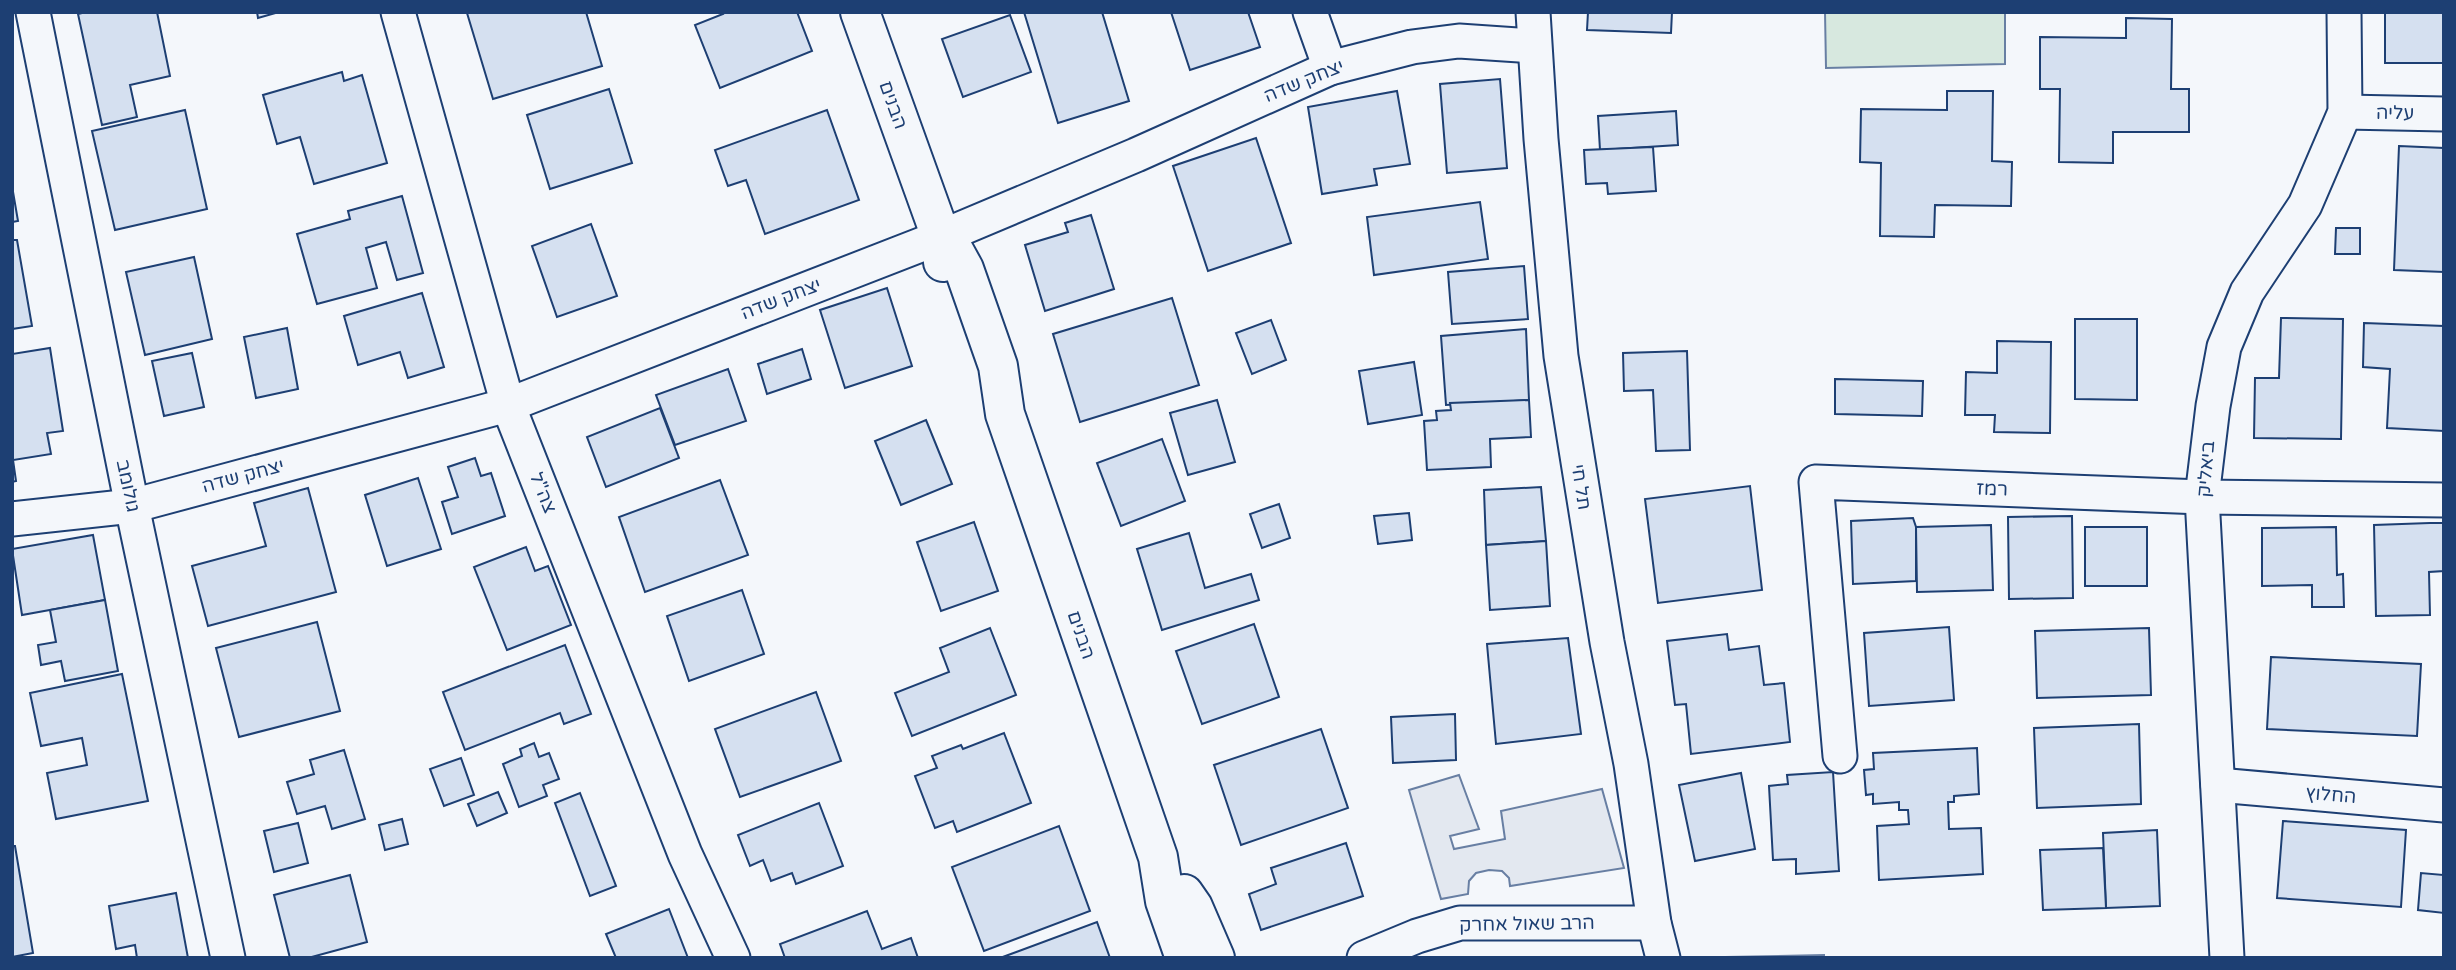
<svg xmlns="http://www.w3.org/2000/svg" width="2456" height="970" font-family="'Varela Round',Heebo,sans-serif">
<rect width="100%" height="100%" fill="#f4f7fb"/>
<path fill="#d7e8df" stroke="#687fa3" stroke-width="2" d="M1825,12H2005V64L1826,68Z"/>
<g fill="#e3e8f0" stroke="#687fa3" stroke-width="2">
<path d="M1459,775L1479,829L1450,836L1454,849L1505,839L1501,811L1602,789L1624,868L1510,886L1509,878L1502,871L1489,870L1476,873L1469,881L1468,894L1441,899L1409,790Z"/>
<path d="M1824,955V958H1726V957Z"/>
</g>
<g fill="#d5e0f0" stroke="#1d3f73" stroke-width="2">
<path d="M86,12H157L170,76L130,85L137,117L102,125L78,14Z"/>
<path d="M257,12H279L258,18Z"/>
<path d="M471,12H586L602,66L493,99L467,13Z"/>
<path d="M722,12H797L812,51L720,88L695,25L723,14Z"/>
<path d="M1024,12H1102L1129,101L1058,123Z"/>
<path d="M1171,12H1248L1260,47L1190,70Z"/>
<path d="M1588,12H1672L1671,33L1587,30Z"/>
<rect x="2385" y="12" width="59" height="51"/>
<path d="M1010,15L1031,72L963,97L942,39Z"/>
<path d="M2126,18L2172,19L2171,89H2189V132H2113V163L2059,162L2060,89H2040V37L2126,38Z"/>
<path d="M342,72L344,81L362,75L387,163L314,184L300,137L277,144L263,95Z"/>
<path d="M1500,79L1507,168L1447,173L1440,84Z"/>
<path d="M609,89L632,163L550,189L527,115Z"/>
<path d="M1397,91L1410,164L1374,169L1377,185L1322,194L1308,107Z"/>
<path d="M1947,91H1993L1992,161L2012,162L2011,206L1935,205L1934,237L1880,236L1881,163L1860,162L1861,109L1947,110Z"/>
<path d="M185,110L207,209L115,230L92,131Z"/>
<path d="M827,110L859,200L765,234L746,180L728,186L715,150Z"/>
<path d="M1676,111L1678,145L1600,150L1598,116Z"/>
<path d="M1256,138L1291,243L1208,271L1173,166Z"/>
<path d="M2399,146L2444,148V272L2394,270Z"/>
<path d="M1653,147L1656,191L1608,194L1607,183L1586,184L1584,150Z"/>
<path d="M12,186L18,221L12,222Z"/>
<path d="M402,196L423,273L397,280L386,242L366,248L377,288L317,304L297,234L350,219L348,211Z"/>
<path d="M1480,202L1488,259L1374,275L1367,217Z"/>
<path d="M1091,215L1114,289L1045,311L1025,245L1068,232L1065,223Z"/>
<path d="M591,224L617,296L557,317L532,246Z"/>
<path d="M2336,228H2360V254H2335Z"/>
<path d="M12,240H17L32,326L12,329Z"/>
<path d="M194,257L212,339L145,355L126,272Z"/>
<path d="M1524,266L1528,319L1452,324L1448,272Z"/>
<path d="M887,288L912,366L845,388L820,310Z"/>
<path d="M422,293L444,367L408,378L400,352L358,365L344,316Z"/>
<path d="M1172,298L1199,385L1080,422L1053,334Z"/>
<path d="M2281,318L2343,319L2341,439L2254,438L2255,378H2279Z"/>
<path d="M2075,319H2137V400L2075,399Z"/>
<path d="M1271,320L1286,360L1252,374L1236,333Z"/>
<path d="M2364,323L2444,326V431L2387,428L2390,369L2363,367Z"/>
<path d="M287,328L298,389L256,398L244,337Z"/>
<path d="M1526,329L1529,400L1446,405L1441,336Z"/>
<path d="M1997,341L2051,342L2050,433L1994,432L1995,415H1965L1966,372L1997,373Z"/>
<path d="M50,348L63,431L47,433L51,454L13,460L16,481L12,482V354Z"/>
<path d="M802,349L811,379L767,394L758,364Z"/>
<path d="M1687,351L1690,450L1656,451L1653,390L1624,391L1623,353Z"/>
<path d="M192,353L204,407L164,416L152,361Z"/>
<path d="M1414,362L1422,415L1368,424L1359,371Z"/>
<path d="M728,369L746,421L675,445L656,395Z"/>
<path d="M1835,379L1923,381L1922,416L1835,414Z"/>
<path d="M1217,400L1235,462L1188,475L1170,413Z"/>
<path d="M1529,400L1531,437L1490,439L1491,467L1427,470L1424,421L1437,420L1436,411L1451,410L1450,403Z"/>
<path d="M660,408L679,458L606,487L587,437Z"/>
<path d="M926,420L952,484L901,505L875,441Z"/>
<path d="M1162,439L1185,501L1121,526L1097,463Z"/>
<path d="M475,458L481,476L491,473L505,516L452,534L442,502L458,497L448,467Z"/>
<path d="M418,478L441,549L387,566L365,495Z"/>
<path d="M720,480L748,555L645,592L619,517Z"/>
<path d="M1750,486L1762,590L1658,603L1645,499Z"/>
<path d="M1541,487L1546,541L1486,545L1484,490Z"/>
<path d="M308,488L336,592L208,626L192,566L266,546L254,503Z"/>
<path d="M1279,504L1290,538L1262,548L1250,514Z"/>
<path d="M1409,513L1412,540L1378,544L1374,516Z"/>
<path d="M2072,516L2073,598L2009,599L2008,517Z"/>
<path d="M1913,518L1916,527V581L1853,584L1851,521Z"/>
<path d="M974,522L998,591L941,611L917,542Z"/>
<path d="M2430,523H2444V571L2429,572L2430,615L2376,616L2374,525Z"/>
<path d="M1991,525L1993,590L1917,592L1916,527Z"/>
<rect x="2085" y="527" width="62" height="59"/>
<path d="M2336,527L2337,575L2343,574L2344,607H2312V585L2262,586V528Z"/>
<path d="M1189,533L1205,588L1251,574L1259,600L1162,630L1137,549Z"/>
<path d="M93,535L105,600L22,615L12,549Z"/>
<path d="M1546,541L1550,606L1490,610L1486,545Z"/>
<path d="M526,547L535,571L548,566L571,625L507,650L474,567Z"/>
<path d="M742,590L764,654L689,681L667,616Z"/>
<path d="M105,600L118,671L65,681L61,661L41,665L38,645L56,642L50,610Z"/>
<path d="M317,622L340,711L239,737L216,648Z"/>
<path d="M1254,624L1279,697L1202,724L1176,651Z"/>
<path d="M1949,627L1954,700L1869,706L1864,633Z"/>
<path d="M990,628L1016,695L912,736L895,693L949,672L940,648Z"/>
<path d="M2149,628L2151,695L2037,698L2035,631Z"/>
<path d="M1727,634L1729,650L1759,646L1764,685L1784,683L1790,742L1691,754L1686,704L1675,705L1667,641Z"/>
<path d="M1568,638L1581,734L1496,744L1487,644Z"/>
<path d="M565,645L591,714L564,724L560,713L465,750L443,692Z"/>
<path d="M2271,657L2421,664L2417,736L2267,729Z"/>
<path d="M122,674L148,801L56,819L47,773L87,765L82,738L41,746L30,693Z"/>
<path d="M816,692L841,761L740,797L715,729Z"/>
<path d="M1455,714L1456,760L1393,763L1391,717Z"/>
<path d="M2139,724L2141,804L2037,808L2034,728Z"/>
<path d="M1321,729L1348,808L1241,845L1214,765Z"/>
<path d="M1004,733L1031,803L957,832L953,821L935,828L915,776L937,768L932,756L961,745L963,749Z"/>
<path d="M534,743L539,757L549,753L559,779L543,785L547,796L519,807L503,764L522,756L520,749Z"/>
<path d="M1977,748L1979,794L1954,796V802H1948L1949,829L1981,828L1983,874L1879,880L1877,826L1909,824L1908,810H1899V802L1873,804V794L1866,795L1864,770L1874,769L1873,753Z"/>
<path d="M344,750L365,819L332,829L325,806L297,814L287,782L314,774L310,760Z"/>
<path d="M461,758L474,795L444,806L430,769Z"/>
<path d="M1833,772L1839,871L1796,874V859L1773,860L1769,786L1788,784L1787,775Z"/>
<path d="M1741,773L1755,849L1695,861L1679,785Z"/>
<path d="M498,792L507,813L477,826L468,804Z"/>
<path d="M580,793L616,886L590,896L555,803Z"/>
<path d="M819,803L843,866L796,884L792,873L771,881L763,860L750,866L738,835Z"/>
<path d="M402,819L408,844L385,850L379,825Z"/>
<path d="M2283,821L2406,830L2401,907L2277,898Z"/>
<path d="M298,823L308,863L274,872L264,831Z"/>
<path d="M1059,826L1090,911L984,951L952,867Z"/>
<path d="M2157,830L2160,906L2106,908L2103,833Z"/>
<path d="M1346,843L1363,896L1261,930L1249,894L1276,884L1271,868Z"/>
<path d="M12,846H15L33,953L12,957Z"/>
<path d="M2103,848L2106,908L2043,910L2040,850Z"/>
<path d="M2444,866V913L2418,910L2421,873L2443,875Z"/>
<path d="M350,875L367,942L308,958H290L274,895Z"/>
<path d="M176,893L188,958H137L135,945L116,949L109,906Z"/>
<path d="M669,909L688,958H616L606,934Z"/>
<path d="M867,911L882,949L911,938L918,958H785L780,944Z"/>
<path d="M1097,922L1110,958H1000Z"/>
</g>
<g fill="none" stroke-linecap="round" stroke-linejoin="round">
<defs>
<g id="street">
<path d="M33,12L132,506L228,958"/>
<path d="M398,12L508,405L685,854L733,958"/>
<path d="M1310,12L1330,68"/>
<path d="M1533,12L1541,139L1561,356L1607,642L1631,764L1654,923L1663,958"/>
<path d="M2345,112L2444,114"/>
<path d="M12,519L132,506L508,405L941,237L1136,155L1330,68L1412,47L1459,41L1533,46"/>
<path d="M1840,756L1816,482L2202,497L2444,500"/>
<path d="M2218,785L2444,805"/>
<path d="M1364,958L1417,936L1460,923H1654"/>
<path d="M2227,958L2202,497L2213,406L2224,347L2247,292L2305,205L2345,112L2344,12"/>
</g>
<g id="secondary">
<path d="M860,12L941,237L943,262"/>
<path d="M941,237L953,249L964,269L998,366L1005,414L1158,857L1165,901L1185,958"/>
<path d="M1184,894L1193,907L1215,958"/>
</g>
</defs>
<use href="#street" stroke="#1d3f73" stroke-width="37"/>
<use href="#secondary" stroke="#1d3f73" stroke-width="42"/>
<use href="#street" stroke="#f4f7fb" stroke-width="33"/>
<use href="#secondary" stroke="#f4f7fb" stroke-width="38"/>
</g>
<g text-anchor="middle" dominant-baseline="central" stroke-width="5" stroke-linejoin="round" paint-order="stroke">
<g font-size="19" fill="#1d3f73" stroke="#f4f7fb">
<text transform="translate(1304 81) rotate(-22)">יצחק שדה</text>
<text transform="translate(893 105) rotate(70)">הבנים</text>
<text transform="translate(2395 113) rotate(1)">עליה</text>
<text transform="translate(781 299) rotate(-21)">יצחק שדה</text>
<text transform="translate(2206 469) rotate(-85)">ביאליק</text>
<text transform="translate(243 476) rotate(-15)">יצחק שדה</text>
<text transform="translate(128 486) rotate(78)">גולומב</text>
<text transform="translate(1581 487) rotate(81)">תל חי</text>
<text transform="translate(1992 489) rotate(2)">רמז</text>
<text transform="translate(543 493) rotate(68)">צה"ל</text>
<text transform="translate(1081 635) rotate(71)">הבנים</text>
<text transform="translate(2331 795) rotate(5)">החלוץ</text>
<text transform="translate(1527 924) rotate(-1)">הרב שאול אחרק</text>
</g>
</g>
<rect width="2456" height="970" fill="none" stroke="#1d3f73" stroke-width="28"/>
</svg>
